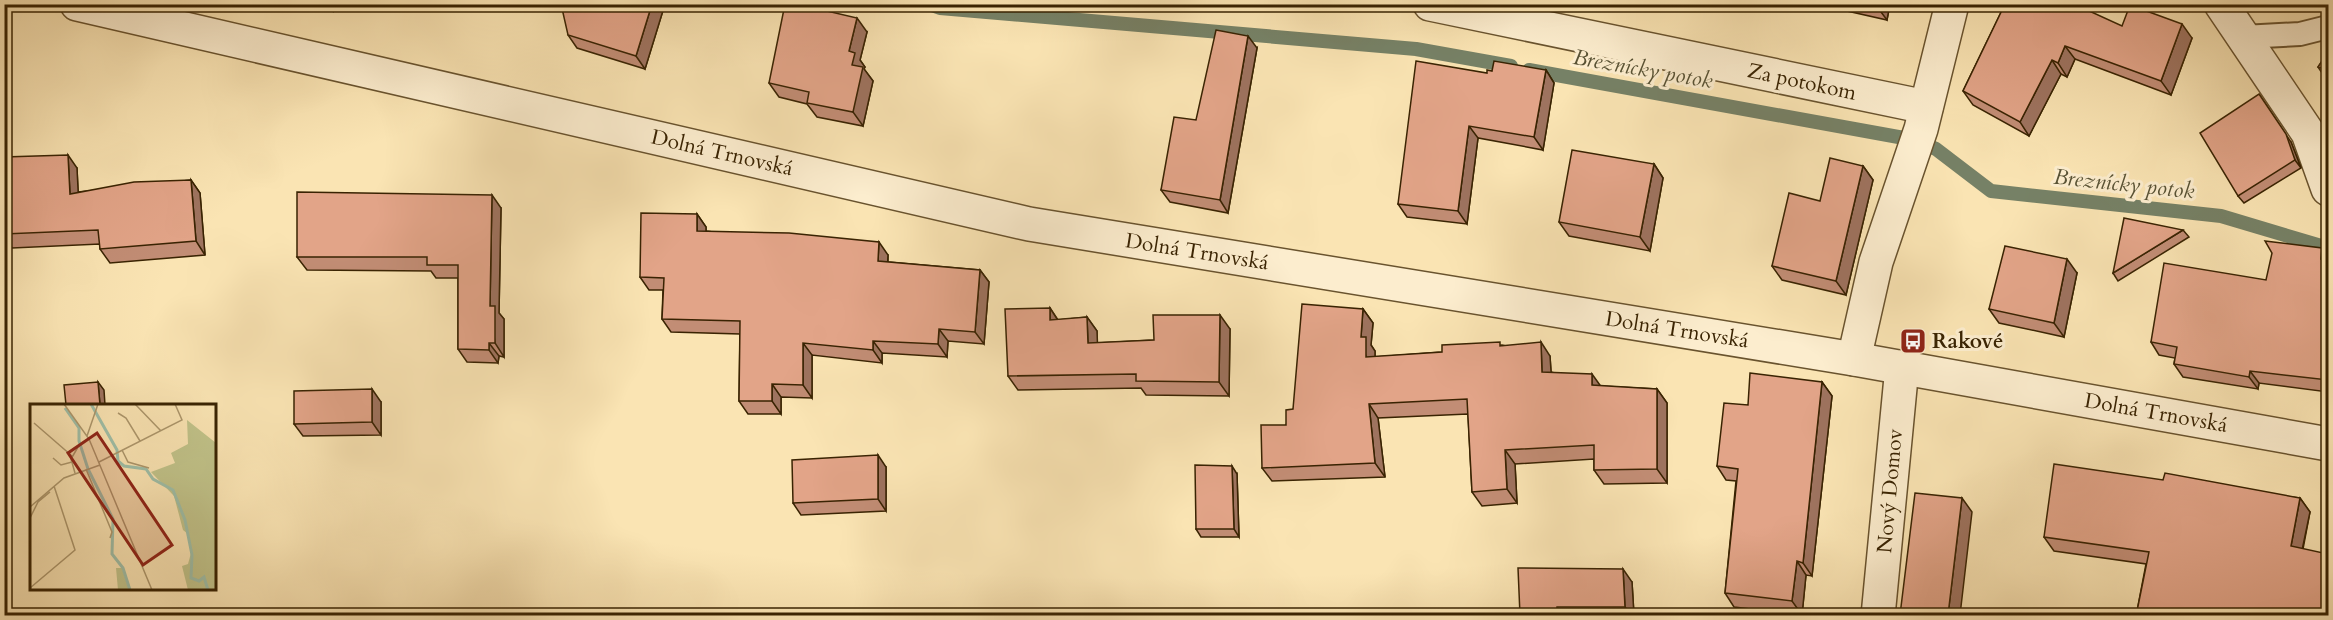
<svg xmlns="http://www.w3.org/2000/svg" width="2333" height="620" font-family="Cardo,serif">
<rect width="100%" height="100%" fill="#fae4b3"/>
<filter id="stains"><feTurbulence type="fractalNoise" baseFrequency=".00333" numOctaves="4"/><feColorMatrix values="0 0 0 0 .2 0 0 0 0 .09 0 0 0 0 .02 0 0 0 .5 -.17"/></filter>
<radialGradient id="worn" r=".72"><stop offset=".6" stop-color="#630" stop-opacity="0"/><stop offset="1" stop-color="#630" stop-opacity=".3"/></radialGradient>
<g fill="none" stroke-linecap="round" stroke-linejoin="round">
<g stroke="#768166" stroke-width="14">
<path d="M929,4L940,8L1416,49L1511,66"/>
<path d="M1529,70L1915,140L1936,149L1991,191L2221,216L2328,248"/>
</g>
<defs>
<path id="service" d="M2243,37L2300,34L2328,27"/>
<g id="minor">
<path d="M1430,4L1926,107"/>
<path d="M2221,4L2308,133L2328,189"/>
<path d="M1854,359L1876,262L1921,129L1952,4"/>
<path d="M1878,616L1902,367"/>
</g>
<path id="tertiary" d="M77,4L1029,224L1854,359L2328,444"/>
</defs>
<use href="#service" stroke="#69532e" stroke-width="26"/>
<use href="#minor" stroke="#69532e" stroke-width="36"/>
<use href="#tertiary" stroke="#69532e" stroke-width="36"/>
<use href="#service" stroke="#fcedce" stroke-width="22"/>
<use href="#minor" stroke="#fcedce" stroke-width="33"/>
<use href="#tertiary" stroke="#fcedce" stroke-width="33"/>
</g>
<g fill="#c28d75" stroke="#392302" stroke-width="1.5">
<path d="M311,4H335L333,11Z"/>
<path d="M665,4L645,69L577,48L568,35Z"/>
<path d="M1816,4H1890L1887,20Z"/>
<path d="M2005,4L2122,26L2192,38L2171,95L2075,59L2067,77L2061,74L2029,136L1973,105L1963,91Z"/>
<path d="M867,32L860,60L865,67L864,69L873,81L863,126L817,117L807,104L779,97L769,83Z"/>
<path d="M1257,48L1228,213L1170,202L1161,190L1196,120Z"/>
<path d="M2328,52V82L2318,67Z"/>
<path d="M1546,70L1554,83L1543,150L1478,138L1467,224L1407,217L1398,204L1487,73Z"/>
<path d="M2291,142L2301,168L2244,203L2238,196Z"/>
<path d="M4,157L77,168L78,192L191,180L200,193L205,255L110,263L100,249V244L12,248L4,236Z"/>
<path d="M1654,164L1663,178L1650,251L1569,236L1559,222Z"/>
<path d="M1863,166L1873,180L1846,295L1782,280L1772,266L1820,201Z"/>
<path d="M501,208L499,313L504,319V357L499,356L498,363L467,362L458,349V278H436L431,271L307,270L297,257Z"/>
<path d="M697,214L706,227V231L888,255V262L980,270L989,282L984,344L948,341L947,357L882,353V363L812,355V398L781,397V414H748L739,401L740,334L671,332L662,319L663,290H649L640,277Z"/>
<path d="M2183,230L2189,237L2118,281L2113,273Z"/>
<path d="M2322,248L2328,257V392L2259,383L2258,389L2183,377L2174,364L2175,358L2159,355L2151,342L2266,280Z"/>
<path d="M2077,273L2064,337L1999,323L1989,309Z"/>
<path d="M1050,308L1058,320L1087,317L1097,331V343L1154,340L1230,329L1229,396L1146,395L1141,388L1018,390L1008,376Z"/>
<path d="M1363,309L1373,323L1371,345L1375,351V357L1442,352L1502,345L1550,356L1551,372L1600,386L1657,389L1667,403V483L1604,484L1594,470V459L1515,464L1517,503L1482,506L1472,492L1468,414L1378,418L1385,477L1272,481L1262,468L1286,425L1293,409Z"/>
<path d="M1822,382L1832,396L1812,576L1806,575L1802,615L1734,607L1725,593L1736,481L1726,480L1717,466L1748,405Z"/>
<path d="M381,402V435L303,436L294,424Z"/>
<path d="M886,467V511L801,515L793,503Z"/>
<path d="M1237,474L1239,537H1201L1196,529Z"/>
<path d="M2163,480L2300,498L2310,512L2303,549L2328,615H2140L2137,611L2146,564L2054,551L2044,537Z"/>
<path d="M1632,582L1634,615H1520Z"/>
</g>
<g fill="#9e735f" stroke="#392302" stroke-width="1.5">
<path d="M329,4H335L333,11Z"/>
<path d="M652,4H665L645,69L636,56Z"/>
<path d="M1879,4H1890L1887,20L1878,8Z"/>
<path d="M857,18L867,32L860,60L865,67L864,69L873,81L863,126L853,112L852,65L849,51Z"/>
<path d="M2182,24L2192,38L2171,95L2161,81Z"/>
<path d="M1248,36L1257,48L1228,213L1220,200Z"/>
<path d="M2065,46L2075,59L2067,77L2058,63Z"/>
<path d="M2052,60L2061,74L2029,136L2020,122Z"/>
<path d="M1546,70L1554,83L1543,150L1534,137Z"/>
<path d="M2259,94L2291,142L2301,168L2295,160Z"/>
<path d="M1469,126L1478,138L1467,224L1458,211Z"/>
<path d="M68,155L77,168L79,208L70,194Z"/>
<path d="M1654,164L1663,178L1650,251L1640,237Z"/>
<path d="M1863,166L1873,180L1846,295L1836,281Z"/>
<path d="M191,180L200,193L205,255L196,241Z"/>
<path d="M492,195L501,208L499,313L504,319V357L495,343L490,306Z"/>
<path d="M697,214L706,227V244L697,231Z"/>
<path d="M879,242L888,255L887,273L878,261Z"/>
<path d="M2322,248L2328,257V270L2321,259Z"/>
<path d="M2067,259L2077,273L2064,337L2054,323Z"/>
<path d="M980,270L989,282L984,344L975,332Z"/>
<path d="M1050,308L1059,322L1050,320Z"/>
<path d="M1363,309L1373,323L1371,345L1375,351V371L1366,357L1361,337Z"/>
<path d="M1220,315L1230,329L1229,396L1219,382Z"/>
<path d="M1087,317L1097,331L1098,357L1088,343Z"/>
<path d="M939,329L948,341L947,357L938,344Z"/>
<path d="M873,341L882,353V363L873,350Z"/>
<path d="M1541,342L1550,356L1552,386L1542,372Z"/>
<path d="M489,343L499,356L498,363L489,350Z"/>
<path d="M803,343L812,355V398L803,385Z"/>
<path d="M2250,371L2259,383L2258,389L2249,377Z"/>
<path d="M1592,374L1602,388L1592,385Z"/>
<path d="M98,382L104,390L105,405H100Z"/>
<path d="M1822,382L1832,396L1812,576L1803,563Z"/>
<path d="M772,384L781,397V414L772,401Z"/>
<path d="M372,389L381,402V435L372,422Z"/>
<path d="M1657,389L1667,403V483L1657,469Z"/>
<path d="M1369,404L1378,418L1385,477L1375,463Z"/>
<path d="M1505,450L1515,464L1517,503L1507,489Z"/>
<path d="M878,455L886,467V511L878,499Z"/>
<path d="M1232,466L1237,474L1239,537L1234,529Z"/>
<path d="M1962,498L1972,512L1960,615H1948Z"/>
<path d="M2300,498L2310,512L2300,560L2291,546Z"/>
<path d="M1797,561L1806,575L1802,615L1792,601Z"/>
<path d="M1623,569L1632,582L1634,615H1632L1625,607Z"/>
<path d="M1557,607L1563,615H1557Z"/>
</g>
<g fill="#e2a488" stroke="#392302" stroke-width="1.5">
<path d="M561,4H652L636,56L568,35Z"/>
<path d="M785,4H797L857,18L849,51L855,53L852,65L863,67L853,112L807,103L809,92L769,83Z"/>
<path d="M1862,4H1879L1878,8Z"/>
<path d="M2005,4H2074L2122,26L2130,5L2182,24L2161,81L2065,46L2058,63L2052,60L2020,122L1963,91Z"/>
<path d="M1216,30L1248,36L1220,200L1161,190L1174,117L1196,120Z"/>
<path d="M2328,52V70L2318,67Z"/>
<path d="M1416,61L1487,73V70L1492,71L1494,61L1546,70L1534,137L1469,126L1458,211L1398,204Z"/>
<path d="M2259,94L2286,134L2295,160L2238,196L2200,133Z"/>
<path d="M1572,150L1654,164L1640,237L1559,222Z"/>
<path d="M68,155L70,194L134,182L191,180L196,241L100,249L98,230L4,234V157Z"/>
<path d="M1830,158L1863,166L1836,281L1772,266L1789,193L1820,201Z"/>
<path d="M297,192L492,195L490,306H495V343H489V350L458,349V265H427V257H297Z"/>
<path d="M641,213L697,214V231L789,233L879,242L878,261L980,270L975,332L939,329L938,344L873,341V350L803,343V385L772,384V401H739L740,321L662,319L664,278L640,277Z"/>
<path d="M2124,218L2183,230L2113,273Z"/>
<path d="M2265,241L2322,248L2321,259L2328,260V380L2250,371L2249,377L2174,364L2177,347L2151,342L2164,263L2266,280L2272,253Z"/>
<path d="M2005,246L2067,259L2054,323L1989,309Z"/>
<path d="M1302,304L1363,309L1361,337H1366V357L1442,352V345L1500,342V346L1541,342L1542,372L1592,374V385L1657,389V469L1594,470V445L1505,450L1507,489L1472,492L1467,399L1369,404L1375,463L1262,468L1261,425H1286V410L1293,409Z"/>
<path d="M1050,308V320L1087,317L1088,343L1154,340L1153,315H1220L1219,382L1136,381V374L1008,376L1005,309Z"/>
<path d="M1750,373L1822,382L1803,563L1797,561L1792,601L1725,593L1738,469L1717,466L1724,403L1748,405Z"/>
<path d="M98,382L100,405H66L64,385Z"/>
<path d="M372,389V422L294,424V391Z"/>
<path d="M878,455V499L793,503L792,460Z"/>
<path d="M2054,464L2163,480L2165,473L2300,498L2291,546L2328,554V615H2160L2137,611L2149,552L2044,537Z"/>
<path d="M1195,465L1232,466L1234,529H1196Z"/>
<path d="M1915,493L1962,498L1948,615H1900Z"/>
<path d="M1518,568L1623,569L1625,607H1557L1556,615H1520Z"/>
</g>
<defs>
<symbol id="bus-square" viewBox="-11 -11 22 22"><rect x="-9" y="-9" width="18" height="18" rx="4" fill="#8f2418" stroke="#fcedce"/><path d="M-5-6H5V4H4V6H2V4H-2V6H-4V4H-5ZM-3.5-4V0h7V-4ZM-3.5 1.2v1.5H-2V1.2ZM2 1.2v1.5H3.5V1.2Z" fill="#fff"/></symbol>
</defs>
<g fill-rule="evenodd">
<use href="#bus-square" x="1898" y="326" width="30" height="30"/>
</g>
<g text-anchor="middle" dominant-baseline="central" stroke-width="6" stroke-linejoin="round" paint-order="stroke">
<g font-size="21" fill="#392302" stroke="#fcedce">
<text transform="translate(1802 82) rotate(12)">Za potokom</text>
<text transform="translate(722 153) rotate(13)">Dolná Trnovská</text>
<text transform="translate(1197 252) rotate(9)">Dolná Trnovská</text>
<text transform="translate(1677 330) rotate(9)">Dolná Trnovská</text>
<text transform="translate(2156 413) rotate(10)">Dolná Trnovská</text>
<text transform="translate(1890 491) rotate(-85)">Nový Domov</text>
</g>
<g font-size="21" font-weight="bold" fill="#392302" stroke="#fcedce" text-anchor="start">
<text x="1932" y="341">Rakové</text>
</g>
<g font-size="22" font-style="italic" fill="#585234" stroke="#fcedce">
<text transform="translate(1643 69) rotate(10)">Breznícky potok</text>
<text transform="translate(2124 184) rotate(6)">Breznícky potok</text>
</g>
</g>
<g transform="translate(30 404)">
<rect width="186" height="186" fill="#fae4b3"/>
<path d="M157,16L186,39V186H158L152,162L158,160L161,149L158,130L153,126L144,92L121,68L145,59L141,49L158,40ZM86,164H92L99,186H88Z" fill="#c1c38a"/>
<path fill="none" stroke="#9fbfa8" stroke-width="3" d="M61,0L87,46L88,57L94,62L116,65L123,75L143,86L155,116L162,151L161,174L169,177L174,173L178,186M35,4L49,24V37L58,65L83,115L82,150L93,164L100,186"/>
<path fill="none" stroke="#ad976c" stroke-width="1.5" d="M34,0L59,35L122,186M105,0L131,27M88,9L96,14L110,37M4,19L42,52M57,32L68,0M92,46L98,58L119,64M23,54L31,61L42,58M69,58L152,16L145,0M56,65L82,128L80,134M45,69L41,55L48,43M0,103L34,74L70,61M0,114L8,98L20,88M0,184L45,146L24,82"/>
<path fill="#8f2418" fill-opacity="0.15" stroke="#8f2418" stroke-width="3" d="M67,29L142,141L113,161L38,49Z"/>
<rect width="186" height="186" fill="none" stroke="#392302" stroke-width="3"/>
</g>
<rect width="2333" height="620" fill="none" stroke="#fae4b3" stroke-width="24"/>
<rect x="6" y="6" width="2321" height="608" fill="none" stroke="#392302" stroke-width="3"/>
<rect x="12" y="12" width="2309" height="596" fill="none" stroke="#392302" stroke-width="1.5"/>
<rect width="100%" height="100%" filter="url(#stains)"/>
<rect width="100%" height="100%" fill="url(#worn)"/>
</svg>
